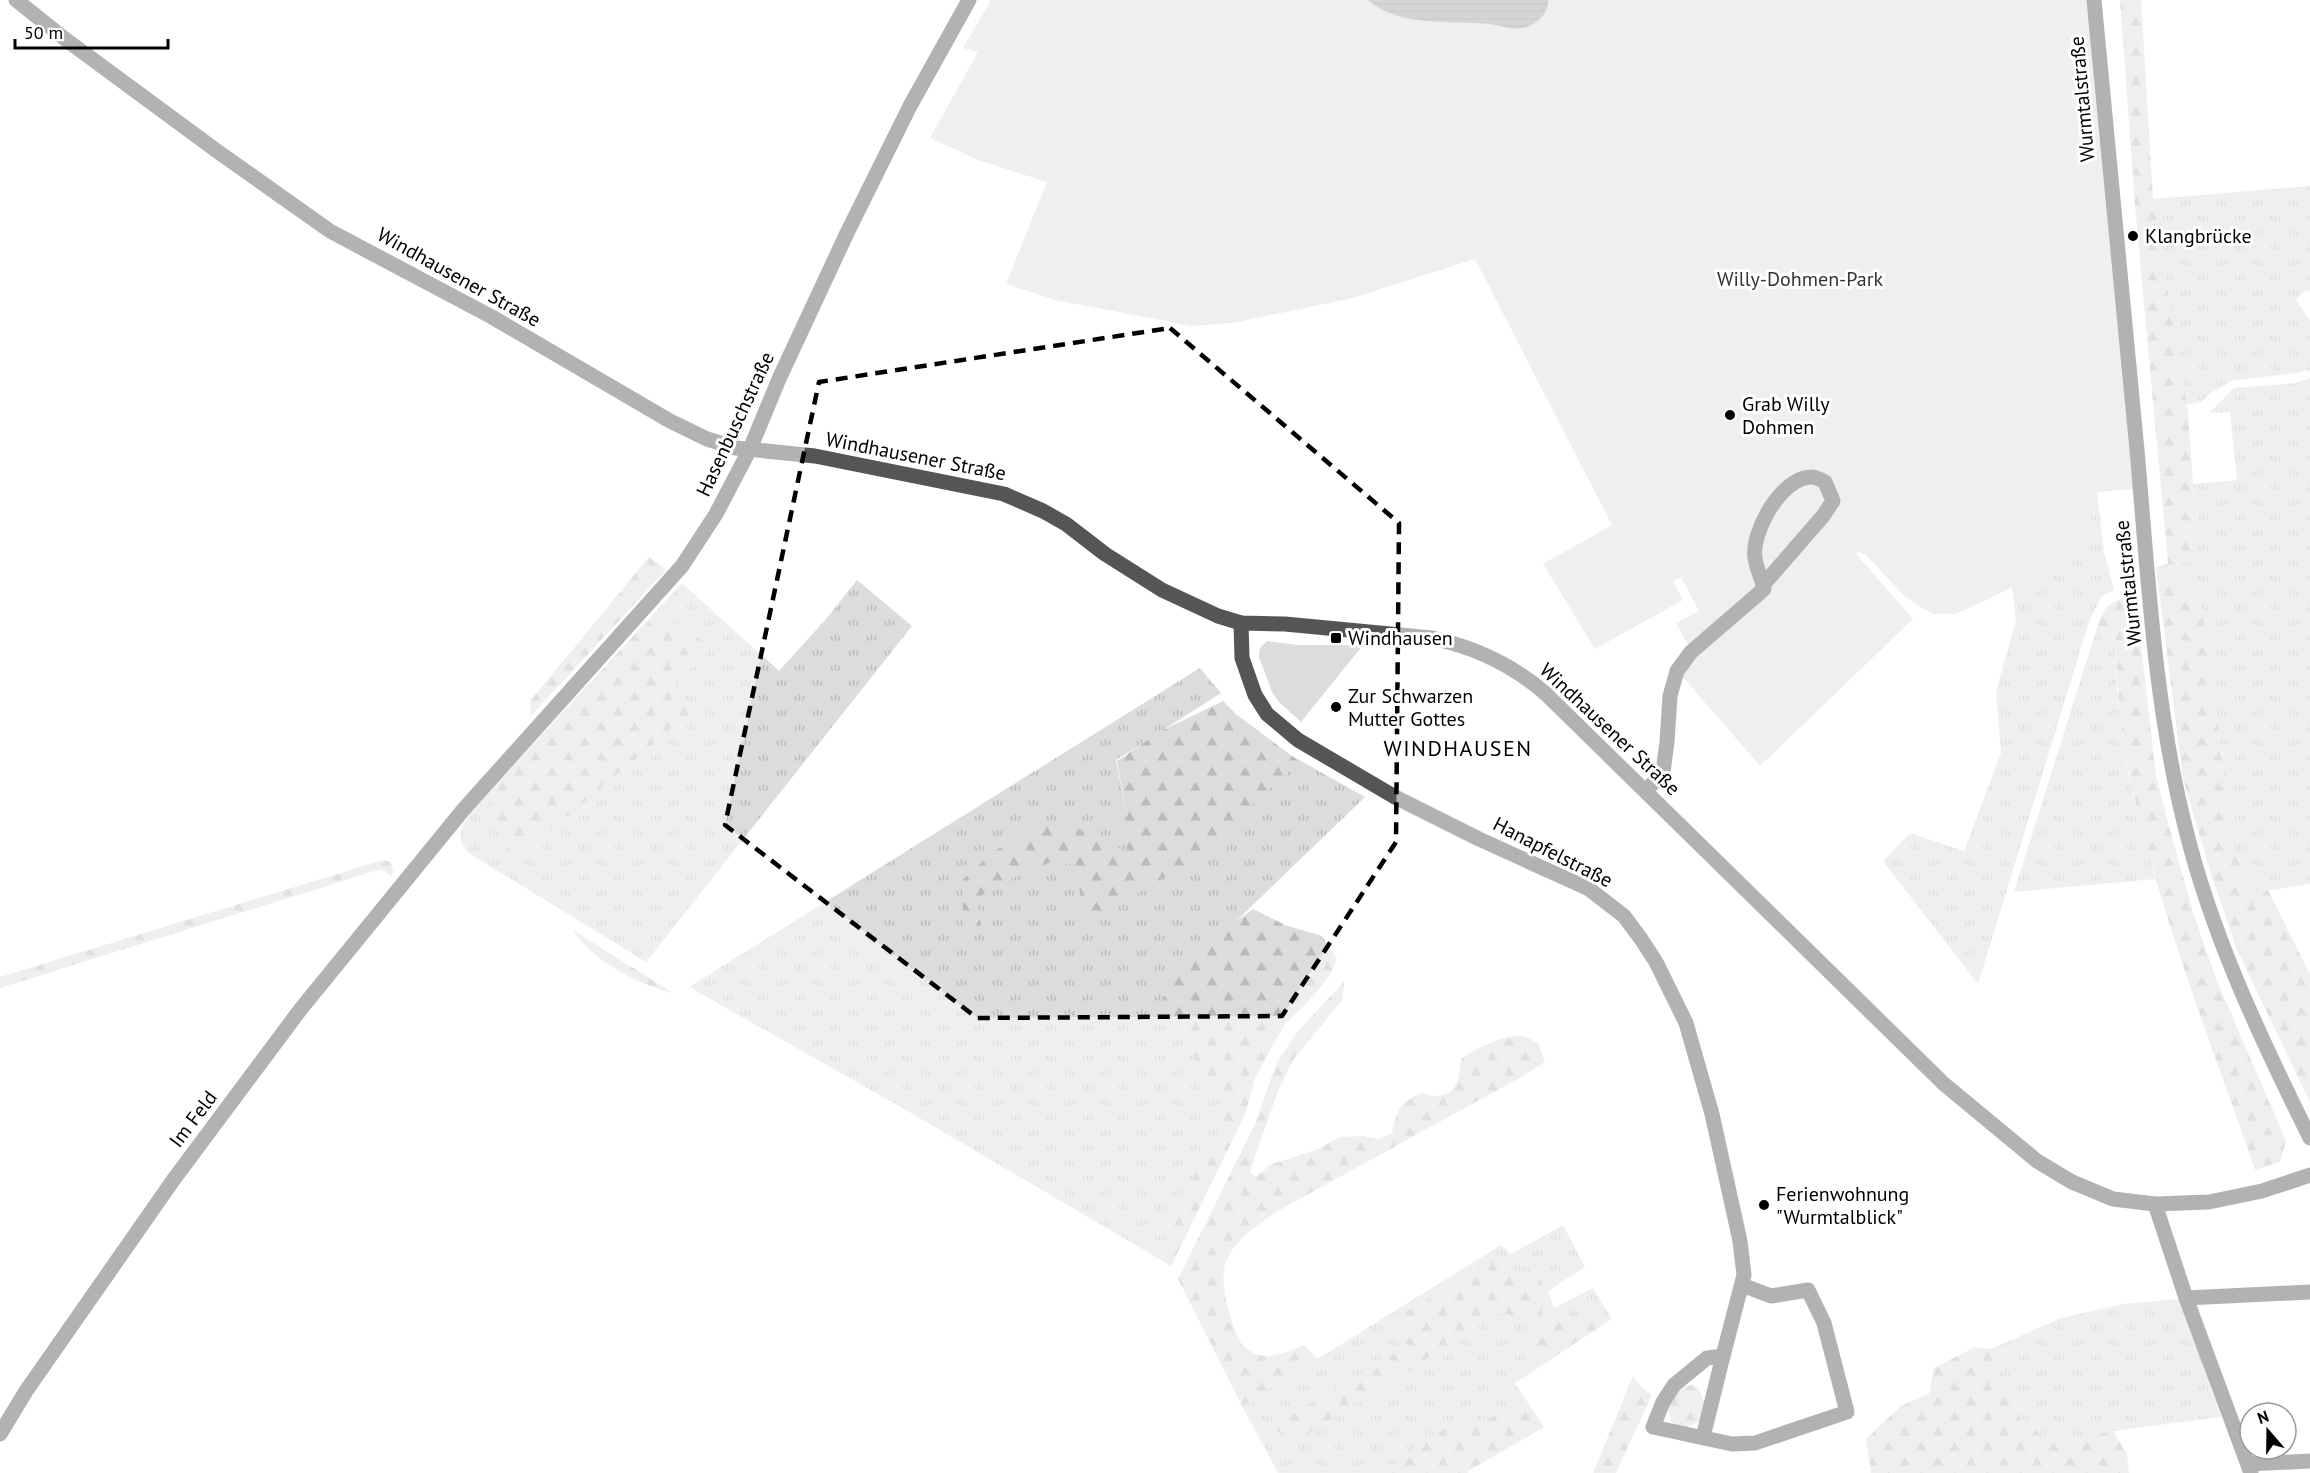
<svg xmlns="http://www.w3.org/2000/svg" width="2310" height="1473" font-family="'PT Sans',sans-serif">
<defs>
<pattern id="grass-tufts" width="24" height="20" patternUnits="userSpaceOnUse" patternTransform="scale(1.5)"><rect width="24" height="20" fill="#dcdcdc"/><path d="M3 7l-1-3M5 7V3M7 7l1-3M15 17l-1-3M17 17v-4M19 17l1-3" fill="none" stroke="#bbb"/></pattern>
<pattern id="forest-firs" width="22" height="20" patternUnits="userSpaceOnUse" patternTransform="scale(1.5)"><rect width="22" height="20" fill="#dcdcdc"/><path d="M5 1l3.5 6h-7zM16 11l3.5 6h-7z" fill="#bbb"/></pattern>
<pattern id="water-rules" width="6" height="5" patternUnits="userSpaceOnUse" patternTransform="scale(1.5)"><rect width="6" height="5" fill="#a3a3a3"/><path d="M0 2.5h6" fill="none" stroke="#8b8b8b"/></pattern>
</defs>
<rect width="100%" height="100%" fill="#fff"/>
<g fill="url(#grass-tufts)">
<path d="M2310,186V291L2305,290L2296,300L2310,321V370L2296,373L2231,381L2214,391L2201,402L2186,405L2153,199Z"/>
<path d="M2310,378V884L2253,893L2232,842L2208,640L2200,604L2168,565L2191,562L2193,484L2237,480L2230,412L2209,413L2234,388L2296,383Z"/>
<path d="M2093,454L2104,552L2114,590L2102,596L2090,619L1978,984L1883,861L1910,833L1964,851L2001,753L1996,692L2016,620L2006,541Z"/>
<path d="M857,580L912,626L646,962L470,854C455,839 460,830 470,813L682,583L779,671L827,618Z"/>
<path d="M2114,629L2117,690L2128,773L2155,879L2014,892L2094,637Z"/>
<path d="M1200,668L1221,693L1116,760L1125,806L1292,756L1365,797L1173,982L1246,1112L1171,1266L899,1106L689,987Z"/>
<path d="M1563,1225L1585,1267L1548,1291L1554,1308L1593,1288L1612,1319L1515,1383L1544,1427L1468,1471V1473H1278L1242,1406L1501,1245L1511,1254Z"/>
<path d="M2180,1299L2221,1417L2113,1431L2053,1443L2021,1420L1991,1349L2061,1318L2123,1304Z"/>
</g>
<g fill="url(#forest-firs)">
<path d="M2120,0H2141L2153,199L2188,413L2193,484L2191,562L2168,565L2200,604L2208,640L2232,842L2253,893L2268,890L2310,974V1102L2237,950L2211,874L2183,779L2156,567L2168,564L2135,206Z"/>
<path d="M649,557L666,570L530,717L531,700Z"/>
<path d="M2135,593L2156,775L2168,823L2193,912L2215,976L2286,1141L2280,1162L2255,1170C2210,1040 2158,910 2129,774C2119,727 2117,677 2114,629L2094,637C2104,605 2104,605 2135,593Z"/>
<path d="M647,621L656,628L669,621L704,641L706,656L675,679L676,694L690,713L531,847L510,850L500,834L490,792Z"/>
<path d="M1223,701L1237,715L1300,762L1184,866L1095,917L1082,909C1079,895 1080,880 1076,866L1054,861L1025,872L977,898L981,926L976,930L968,929L963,925V879C985,860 1010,834 1040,827C1052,824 1073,827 1086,831C1101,836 1116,847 1131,854L1108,817L1125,805L1117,761L1159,732Z"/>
<path d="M383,860L390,862L393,869L392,877L381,869L0,988V977Z"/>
<path d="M1253,909L1285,925L1322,936L1337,959L1330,975L1308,1002L1286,1023L1271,1048L1254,1081L1246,1112L1171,1266L1166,1241L1172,1215L1221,1126L1220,1098L1188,1049L1164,998C1177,958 1221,933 1253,909Z"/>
<path d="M573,930L673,993C639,985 591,960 573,930Z"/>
<path d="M1344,982L1343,999L1293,1060L1278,1091L1253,1162L1250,1172L1255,1177L1272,1164L1316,1150L1340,1137L1363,1136L1379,1139L1392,1133C1397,1111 1399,1103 1421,1093C1450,1103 1460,1087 1461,1059C1478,1048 1499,1036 1520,1036C1526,1036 1533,1041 1538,1043L1545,1062L1523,1076L1276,1212C1258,1225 1237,1238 1227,1259C1217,1279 1231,1325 1241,1343C1244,1347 1251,1352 1256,1354C1270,1360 1291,1351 1304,1345L1318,1360L1242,1406L1178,1279L1255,1124L1277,1062L1298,1031Z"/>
<path d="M1499,1256L1517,1273L1539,1264L1543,1307L1540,1316L1529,1323L1517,1321L1506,1313L1495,1315L1302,1438C1288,1440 1281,1437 1274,1425L1407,1346L1396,1318Z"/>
<path d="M1569,1313L1584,1316L1597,1328L1539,1367L1531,1362C1522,1334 1547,1322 1569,1313Z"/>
<path d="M1975,1347L1991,1349L2021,1420L2053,1443L2113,1431L2127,1454L2129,1473H1871L1866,1439L1901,1406L1929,1394L1934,1368Z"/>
<path d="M1633,1376L1640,1386L1652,1395L1616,1473H1593Z"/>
<path d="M1692,1385L1698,1388L1704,1401L1700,1421L1687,1427H1674C1663,1410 1669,1387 1692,1385Z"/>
<path d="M1510,1408L1527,1410L1544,1427L1468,1471V1473H1384L1421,1442L1452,1425L1474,1423L1495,1416Z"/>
</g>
<g fill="#dcdcdc">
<path d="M991,0H2092L2140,488L2091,493L2082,555L1956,614H1932L1905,597L1866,555L1858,552L1856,554L1913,619L1760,766L1681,675L1694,656L1676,623L1699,611L1681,577L1673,581L1683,600L1595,649L1543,564L1612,525L1475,259L1349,299L1232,323L1192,326L1055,300L1006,284L1047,182L981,161L930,138L978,52L963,48Z"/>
<path d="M1267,641L1298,645H1363L1301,722L1280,703L1272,692L1259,657L1260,648Z"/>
</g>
<path fill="url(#water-rules)" d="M1368,0H1548C1549,14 1535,26 1522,28C1511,30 1500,25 1489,24C1450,20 1400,28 1368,0Z"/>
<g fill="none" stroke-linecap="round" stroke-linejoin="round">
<g stroke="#555" stroke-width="15">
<path d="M16,0L65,39L217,151L330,231L492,317L670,421L707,439L736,448L815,456L1004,494L1043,511L1066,524L1105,554L1162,590L1218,616L1241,623L1285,624L1432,638C1474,647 1514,666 1546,694L1944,1084L2037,1161L2072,1182L2113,1199L2155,1204L2209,1202L2262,1191L2310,1175"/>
<path d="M2094,0C2108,150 2123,300 2137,450C2148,574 2154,701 2184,822C2210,932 2260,1037 2310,1138"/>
<path d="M1241,623L1242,658L1255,695L1267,714L1298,740L1395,797L1479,839L1589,889L1624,916L1641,939L1656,962L1686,1023L1712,1114L1740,1241L1744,1275L1723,1356L1707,1358L1674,1385L1663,1402L1653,1427L1732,1444L1755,1443L1847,1412L1824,1323L1808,1290L1771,1296L1742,1285"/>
<path d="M1646,791L1663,772L1667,742L1670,696L1677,671L1691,652L1764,589L1763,585L1823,516L1833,501L1825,482C1821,480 1816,477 1812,477C1782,476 1751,532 1755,558C1756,567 1761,577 1763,585"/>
<path d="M2155,1204L2186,1298L2251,1473"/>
<path d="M2186,1298L2310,1292"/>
<path d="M0,1434L26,1391L174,1179L300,1010L463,810L682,566L716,514L750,449L779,379L847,233L910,106L969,0"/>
<path d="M1703,1437L1723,1356"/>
<path d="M2248,1464L2310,1461"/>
</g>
</g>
<path d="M0 0H2310V1473H0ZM1170,328L1399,523L1396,842L1282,1016L977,1018L725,825L819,382Z" fill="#fff" fill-opacity=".55" fill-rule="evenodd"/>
<path fill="none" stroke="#000" stroke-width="4.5" stroke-dasharray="12 8" stroke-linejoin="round" d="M1170,328L1399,523L1396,842L1282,1016L977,1018L725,825L819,382Z"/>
<g fill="#000" stroke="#fff" stroke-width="2">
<circle cx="2133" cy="236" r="6"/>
<circle cx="1730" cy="415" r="6"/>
<rect x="1330" y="632" width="12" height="12" rx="3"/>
<circle cx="1336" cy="707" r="6"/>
<circle cx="1764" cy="1205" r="6"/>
</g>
<g text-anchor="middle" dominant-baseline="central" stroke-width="6" stroke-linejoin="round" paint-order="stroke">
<g font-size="20" fill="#000" stroke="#fff">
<text transform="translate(2082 99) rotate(-95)">Wurmtalstraße</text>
<text transform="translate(459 277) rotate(29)">Windhausener Straße</text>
<text transform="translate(735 424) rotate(-65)">Hasenbuschstraße</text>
<text transform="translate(916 456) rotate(11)">Windhausener Straße</text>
<text transform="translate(2128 583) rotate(-96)">Wurmtalstraße</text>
<text transform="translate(1610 729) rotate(43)">Windhausener Straße</text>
<text transform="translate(1553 852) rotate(27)">Hanapfelstraße</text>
<text transform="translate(193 1119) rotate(-53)">Im Feld</text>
</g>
<g font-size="20" fill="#000" stroke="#fff" text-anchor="start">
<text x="2145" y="236">Klangbrücke</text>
<text x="1742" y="404">Grab Willy<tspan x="1742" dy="23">Dohmen</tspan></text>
<text x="1348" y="638">Windhausen</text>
<text x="1348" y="696">Zur Schwarzen<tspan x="1348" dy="23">Mutter Gottes</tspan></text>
<text x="1776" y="1194">Ferienwohnung<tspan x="1776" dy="23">"Wurmtalblick"</tspan></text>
</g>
<g font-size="20" fill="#333" stroke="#fff">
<text x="1800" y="279">Willy-Dohmen-Park</text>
</g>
<g font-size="22" letter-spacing="1.5" fill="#000" stroke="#fff">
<text x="1458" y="748">WINDHAUSEN</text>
</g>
</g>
<g transform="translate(2268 1431) rotate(340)"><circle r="28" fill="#ffffff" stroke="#999999" stroke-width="1.5"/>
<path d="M0-4.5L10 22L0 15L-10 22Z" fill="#000000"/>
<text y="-9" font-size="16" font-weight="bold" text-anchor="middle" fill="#000000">N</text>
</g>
<path d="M15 39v9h153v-9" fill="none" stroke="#000000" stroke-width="3"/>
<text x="24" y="39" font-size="18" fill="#000000" stroke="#ffffff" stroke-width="4.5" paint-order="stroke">50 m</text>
</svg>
